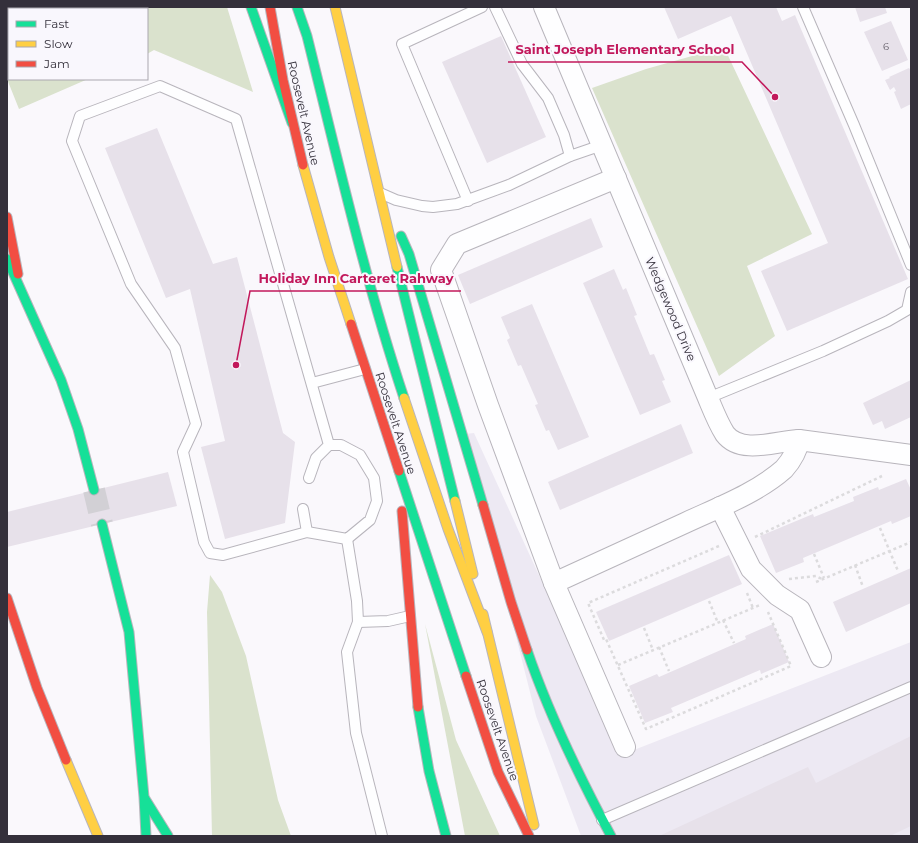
<svg xmlns="http://www.w3.org/2000/svg" width="918" height="843" font-family="Montserrat,sans-serif">
<rect width="100%" height="100%" fill="#faf8fc"/>
<path fill="#ede9f3" d="M474,433L621,755L911,642V836H581L536,716L465,434Z"/>
<g fill="#dae2cd">
<path d="M18,7H227L253,92L154,50L147,54V9H17Z"/>
<path d="M9,36V79H88L19,109L7,79Z"/>
<path d="M724,47L812,234L747,266L775,336L719,376L592,88L646,69Z"/>
<path d="M210,575L222,592L246,656L278,800L291,836H212L207,612Z"/>
<path d="M425,624L456,740L500,836H465Z"/>
</g>
<g fill="#e7e1ea">
<path d="M664,7H776L782,21L795,15L908,279L787,331L761,271L828,243L731,16L678,39Z"/>
<path d="M855,7H885L887,13L860,22Z"/>
<path d="M891,21L908,60L882,71L864,32Z"/>
<path d="M501,36L546,137L487,163L442,62Z"/>
<path d="M909,68L911,71V104L901,109L894,92L896,91L894,87L890,90L885,80L890,78L889,77Z"/>
<path d="M157,128L213,264L237,257L283,433L295,442L285,523L225,539L201,447L225,441L190,289L166,298L105,148Z"/>
<path d="M591,218L603,247L470,304L458,275Z"/>
<path d="M614,269L623,290L626,288L637,315L634,316L650,355L654,354L665,380L662,381L671,402L640,415L583,283Z"/>
<path d="M532,304L589,437L558,450L549,430L546,431L535,405L538,404L521,365L518,366L507,340L510,338L501,317Z"/>
<path d="M911,380V417L885,429L882,421L873,425L863,403Z"/>
<path d="M681,424L693,453L560,510L548,482Z"/>
<path d="M168,472L177,506L7,547V512Z"/>
<path d="M906,479L911,490V516L892,524L891,521L803,558L804,562L776,573L760,536L813,514L814,517L854,501L853,497L878,487L879,490Z"/>
<path d="M729,555L742,584L609,641L596,612Z"/>
<path d="M911,568V603L846,632L833,602Z"/>
<path d="M773,624L789,662L761,674L760,670L671,708L673,712L645,723L629,686L657,674L659,677L746,639L745,636Z"/>
<path d="M911,736V826L890,836H659L808,767L816,783Z"/>
</g>
<g fill="none" stroke-linecap="round" stroke-linejoin="round">
<path stroke="#d2d0d5" stroke-width="22" stroke-dasharray="22 11" stroke-linecap="butt" d="M94,490L102,524"/>
<defs>
<g id="lane">
<path d="M495,7L522,64L548,98L564,135L570,156"/>
<path d="M803,7L854,125L911,265"/>
<path d="M380,193L396,200L422,206L433,207L457,204L509,185L570,156L602,145"/>
<path d="M468,201L402,44L482,7"/>
<path d="M312,383L365,369"/>
<path d="M708,398L823,351L888,321L907,310L911,292"/>
<path d="M309,478L316,458L329,445H341L360,455L374,478L377,501L370,520L347,539L307,532L223,555L210,553L204,542L183,452L196,424L175,348L131,284L72,141L80,116L160,86L236,119L329,445"/>
<path d="M303,509L307,532"/>
<path d="M347,539L357,601L358,622L347,652L356,733L382,836"/>
<path d="M358,622L388,621L410,616"/>
<path d="M602,820L911,687"/>
</g>
<g id="street">
<path d="M544,7L708,398C713,410 718,423 725,434C741,455 777,441 799,440L911,455"/>
<path d="M720,507L751,569L777,595L800,610L821,657"/>
<path d="M554,583L488,405L441,270L457,244L616,178"/>
<path d="M625,747L554,583C598,563 641,543 685,523C717,508 757,493 784,469C792,460 797,452 799,440"/>
</g>
<g id="fast">
<path d="M251,7L292,123"/>
<path d="M297,7L307,36C337,157 365,280 404,398"/>
<path d="M401,236L409,254L483,505"/>
<path d="M7,259L61,380L78,429L94,490"/>
<path d="M397,267L455,501"/>
<path d="M399,471L466,676"/>
<path d="M102,524L129,632L144,797L146,836"/>
<path d="M527,650C549,715 579,776 611,836"/>
<path d="M418,707L429,771L446,836"/>
<path d="M145,799L168,836"/>
</g>
<g id="slow">
<path d="M335,7L397,267"/>
<path d="M303,165L329,257L351,324"/>
<path d="M404,398L448,529L487,632"/>
<path d="M455,501L473,574"/>
<path d="M483,614L534,825"/>
<path d="M66,760L98,836"/>
</g>
<g id="jam">
<path d="M270,7L283,80L303,165"/>
<path d="M7,217L18,274"/>
<path d="M351,324L399,471"/>
<path d="M483,505L511,602L527,650"/>
<path d="M402,511L418,707"/>
<path d="M7,598L37,688L66,760"/>
<path d="M466,676L498,772L529,836"/>
</g>
</defs>
<use href="#lane" stroke="#b8b5bc" stroke-width="12"/>
<use href="#street" stroke="#b8b5bc" stroke-width="22"/>
<use href="#fast" stroke="#b8b5bc" stroke-width="11"/>
<use href="#slow" stroke="#b8b5bc" stroke-width="11"/>
<use href="#jam" stroke="#b8b5bc" stroke-width="11"/>
<g stroke="#dcdbdd" stroke-width="2.5" stroke-dasharray="3 3" stroke-linecap="butt">
<path d="M880,528L898,571"/>
<path d="M755,537L882,476"/>
<path d="M719,546L588,603L604,640L606,639L646,729L791,666L768,612"/>
<path d="M814,554L824,578"/>
<path d="M855,565L863,587"/>
<path d="M789,579L816,576L822,579"/>
<path d="M816,582L911,542"/>
<path d="M747,593L753,608"/>
<path d="M709,601L718,623"/>
<path d="M723,620L734,643"/>
<path d="M644,628L653,650"/>
<path d="M659,647L669,671"/>
<path d="M618,665L760,605"/>
</g>
<use href="#lane" stroke="#fefeff" stroke-width="10"/>
<use href="#street" stroke="#fefeff" stroke-width="20"/>
<use href="#fast" stroke="#16e098" stroke-width="9"/>
<use href="#slow" stroke="#ffcf43" stroke-width="9"/>
<use href="#jam" stroke="#f24e42" stroke-width="9"/>
</g>
<g text-anchor="middle" dominant-baseline="central" stroke-width="4" stroke-linejoin="round" paint-order="stroke">
<g font-size="10" fill="#645f6a">
<text x="886" y="46">6</text>
</g>
<g font-size="12" fill="#34303b" stroke="#f9f7fd">
<text transform="translate(304 113) rotate(77)">Roosevelt Avenue</text>
<text transform="translate(671 309) rotate(67)">Wedgewood Drive</text>
<text transform="translate(396 423) rotate(72)">Roosevelt Avenue</text>
<text transform="translate(498 730) rotate(71)">Roosevelt Avenue</text>
</g>
</g>
<path fill="none" stroke="#c2185b" stroke-width="1.5" d="M775 97L742 62H508M236 365L250 291H461"/>
<g fill="#c2185b" stroke="#f9f7fd" stroke-width="1.5">
<circle cx="775" cy="97" r="4"/>
<circle cx="236" cy="365" r="4"/>
</g>
<g font-size="13" text-anchor="middle" font-weight="bold" fill="#c2185b" stroke="#f9f7fd" stroke-width="4" stroke-linejoin="round" paint-order="stroke">
<text x="625" y="54">Saint Joseph Elementary School</text>
<text x="356" y="283">Holiday Inn Carteret Rahway</text>
</g>
<rect width="918" height="843" fill="none" stroke="#34303b" stroke-width="16"/>
<rect x="8" y="8" width="140" height="72" fill="#f9f7fd" stroke="#aaa7af"/>
<rect x="16" y="21" width="20" height="6" fill="#16e098" stroke="#aaa7af"/>
<text x="44" y="28" font-size="12" fill="#34303b">Fast</text>
<rect x="16" y="41" width="20" height="6" fill="#ffcf43" stroke="#aaa7af"/>
<text x="44" y="48" font-size="12" fill="#34303b">Slow</text>
<rect x="16" y="61" width="20" height="6" fill="#f24e42" stroke="#aaa7af"/>
<text x="44" y="68" font-size="12" fill="#34303b">Jam</text>
</svg>
